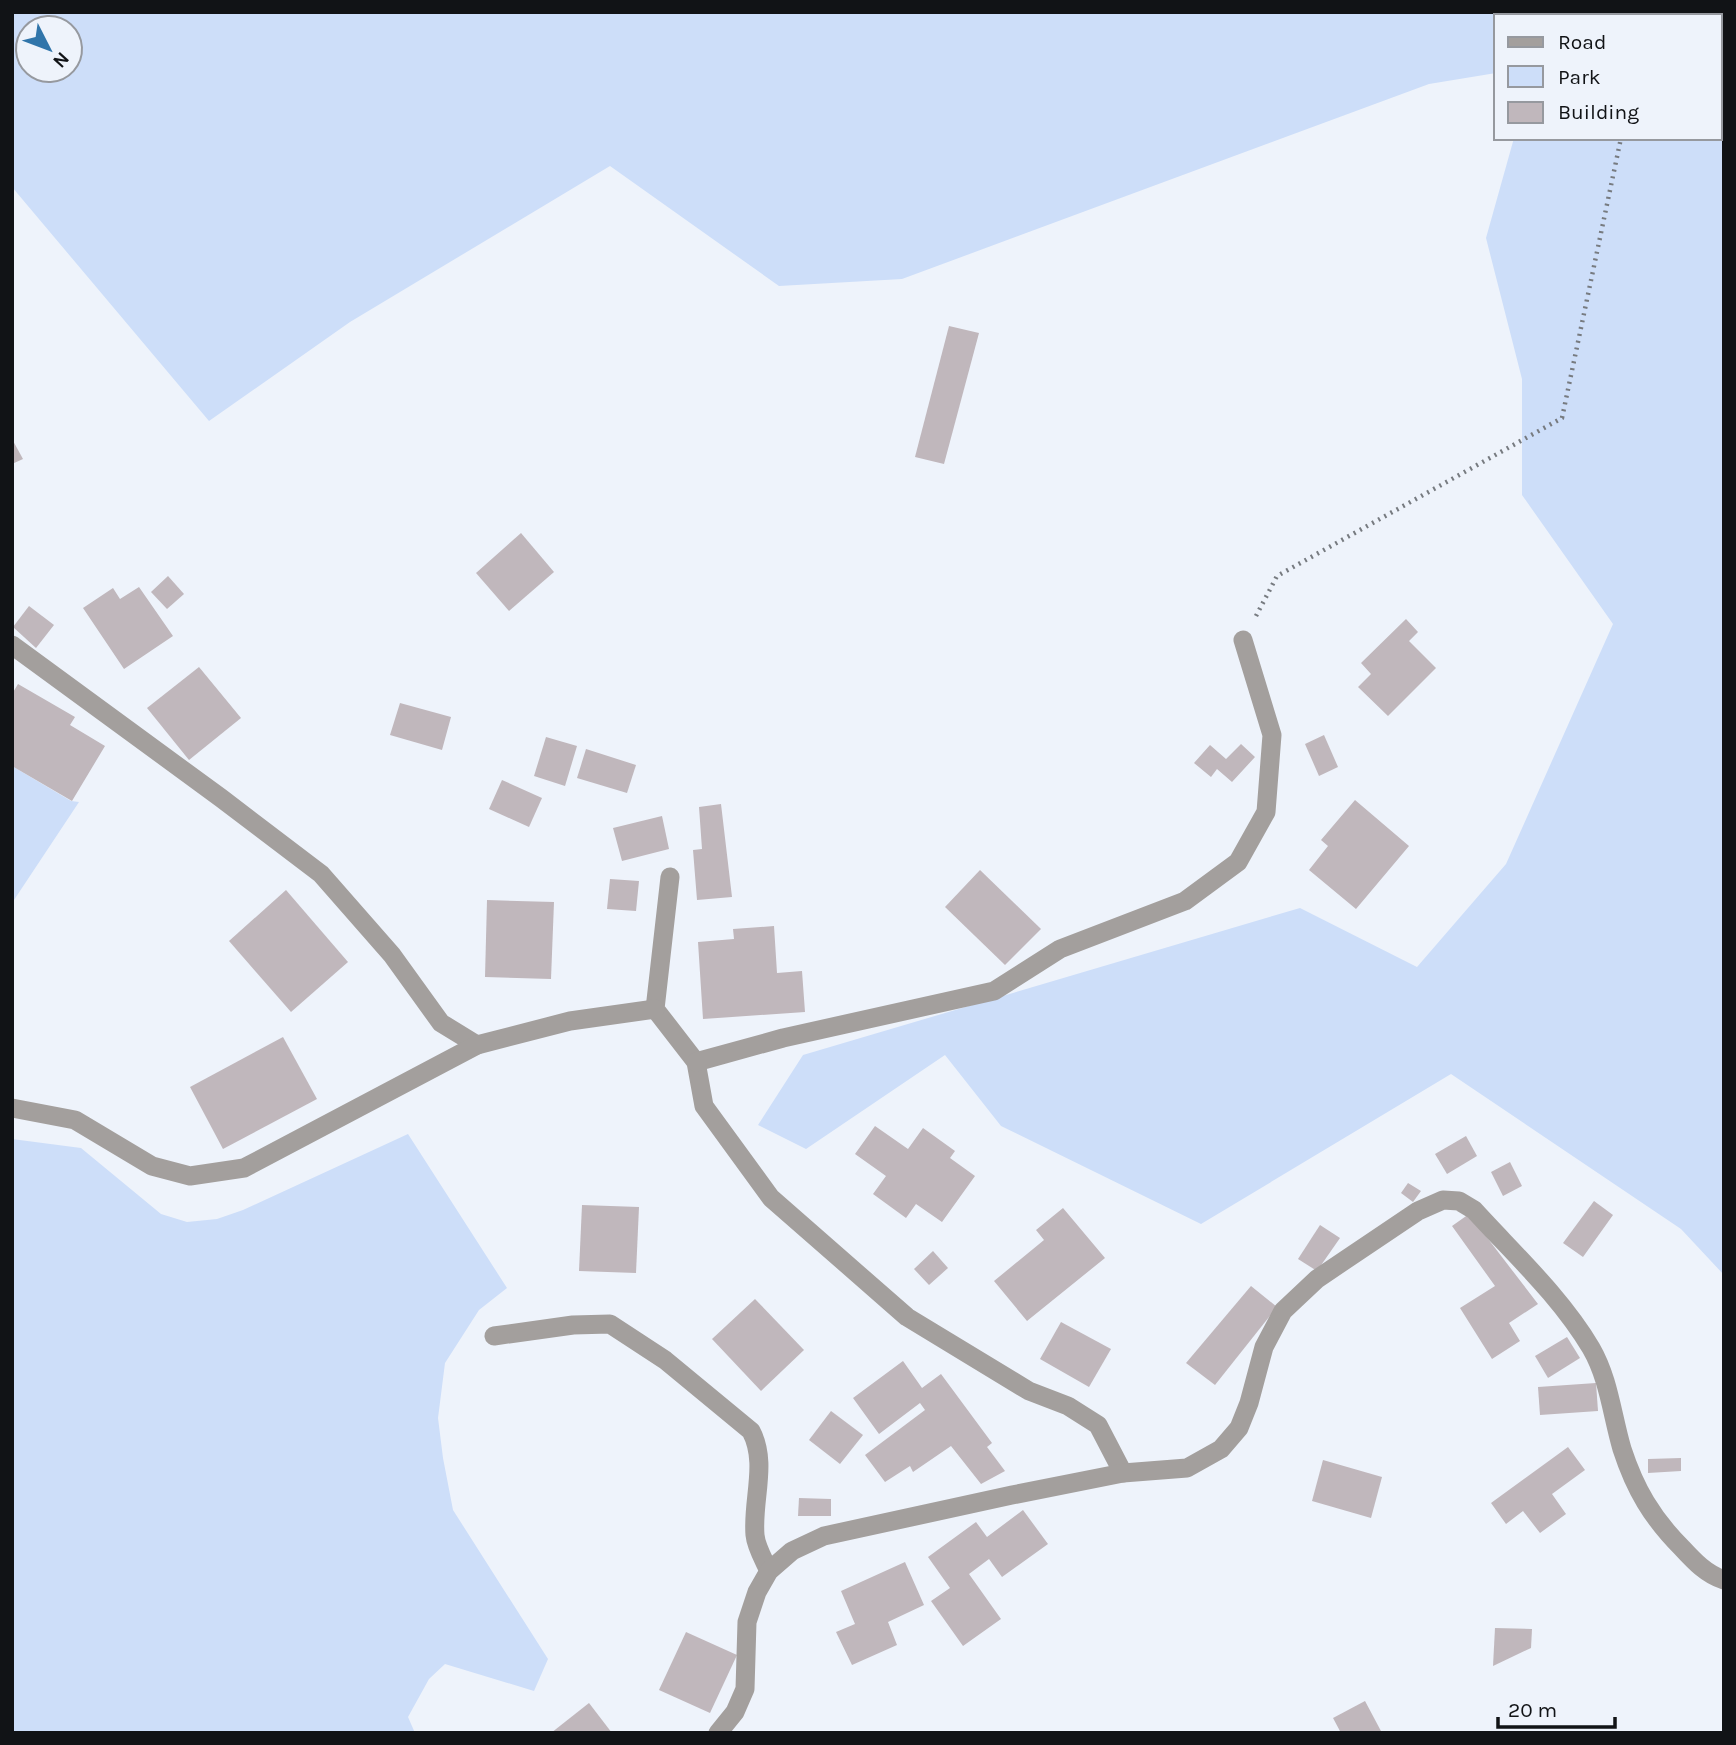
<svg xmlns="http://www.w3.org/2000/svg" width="1736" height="1745" font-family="Karla,sans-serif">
<rect width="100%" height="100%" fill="#eef3fb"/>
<g fill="#cddef9" fill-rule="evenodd">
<path d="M12,12H1724V1275L1681,1229L1451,1074L1201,1224L1001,1126L945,1055L806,1149L758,1125L803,1055L1300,908L1417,967L1506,864L1613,624L1522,495V379L1486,238L1514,138H1720V16H1496V73L1429,84L902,279L779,286L610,166L350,322L209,421L12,187ZM28,28H70V70H28Z"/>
<path d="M12,766L71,801L79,802L12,903Z"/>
<path d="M408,1134L507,1288L479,1310L445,1363L438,1418L443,1458L453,1510L548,1659L534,1691L445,1664L429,1679L408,1717L415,1733H12V1139L81,1148L161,1214L187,1222L217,1219L243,1210Z"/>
</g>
<g fill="#c0b7bc">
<path d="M949,326L979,333L944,464L915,457Z"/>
<path d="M12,439L23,459L12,464Z"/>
<path d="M521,533L554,572L509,611L476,573Z"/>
<path d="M168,576L184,594L167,609L151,592Z"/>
<path d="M139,587L173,636L124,669L83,608L113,588L120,599Z"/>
<path d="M29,606L54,625L36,648L13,627Z"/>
<path d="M1406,619L1418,632L1409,641L1436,668L1388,716L1358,687L1371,674L1361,663Z"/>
<path d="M199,667L241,718L189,760L147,708Z"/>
<path d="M18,684L75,717L70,725L105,746L72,801L12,766V694Z"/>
<path d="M400,703L451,717L442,750L390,735Z"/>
<path d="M1324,735L1338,767L1319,776L1305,744Z"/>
<path d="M546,737L577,746L565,786L534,776Z"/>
<path d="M1241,744L1255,757L1232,782L1217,769L1211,777L1194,763L1210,745L1226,759Z"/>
<path d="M586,749L636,765L627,793L577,778Z"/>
<path d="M502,780L542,798L529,827L489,809Z"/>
<path d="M1355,800L1409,846L1356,909L1309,870L1328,846L1321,840Z"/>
<path d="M721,804L732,897L697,900L693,850L702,849L699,807Z"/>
<path d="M662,816L669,849L622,861L613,828Z"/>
<path d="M980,870L1041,929L1005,965L945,907Z"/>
<path d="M610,879L639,881L636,911L607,909Z"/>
<path d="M286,890L348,962L291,1012L229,941Z"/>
<path d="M487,900L554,902L551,979L485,977Z"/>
<path d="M774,926L777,973L802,971L805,1012L703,1019L698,942L734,939L733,929Z"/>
<path d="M283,1037L317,1099L223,1149L190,1087Z"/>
<path d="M875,1126L908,1149L923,1128L955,1151L950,1158L975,1176L942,1222L916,1204L906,1218L873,1194L886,1176L855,1154Z"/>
<path d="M1466,1136L1477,1156L1447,1174L1435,1154Z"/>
<path d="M1510,1162L1522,1186L1503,1196L1491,1172Z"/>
<path d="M1408,1183L1421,1191L1413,1202L1401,1193Z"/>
<path d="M1594,1201L1613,1215L1583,1257L1563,1243Z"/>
<path d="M582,1205L639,1207L636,1273L579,1271Z"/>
<path d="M1063,1208L1105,1258L1027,1321L994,1281L1044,1240L1036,1230Z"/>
<path d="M1469,1214L1538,1304L1509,1323L1520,1341L1492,1359L1460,1308L1495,1286L1452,1226Z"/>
<path d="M1320,1225L1340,1238L1317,1271L1298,1259Z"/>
<path d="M933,1251L948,1268L929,1285L914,1269Z"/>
<path d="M1251,1286L1277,1307L1215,1385L1186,1363Z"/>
<path d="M755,1299L804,1350L761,1391L712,1339Z"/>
<path d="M1061,1322L1111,1349L1089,1387L1040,1359Z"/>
<path d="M1567,1337L1580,1358L1548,1378L1535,1356Z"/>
<path d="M903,1361L922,1388L941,1374L992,1443L987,1447L1005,1471L981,1484L951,1446L913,1472L910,1466L885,1482L865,1455L925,1410L920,1403L879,1434L853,1398Z"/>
<path d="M1596,1383L1598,1411L1540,1415L1538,1387Z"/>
<path d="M831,1411L863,1435L840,1464L809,1440Z"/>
<path d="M1568,1447L1585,1470L1552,1494L1566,1514L1540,1533L1523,1511L1506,1524L1491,1503Z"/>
<path d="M1681,1458V1471L1648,1473V1459Z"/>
<path d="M1323,1460L1382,1477L1371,1518L1312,1501Z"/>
<path d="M799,1498L831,1499V1516H798Z"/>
<path d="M1023,1510L1048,1544L1002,1577L989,1559L969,1574L1001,1619L963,1646L931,1601L950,1588L928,1557L976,1522L987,1537Z"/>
<path d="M905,1562L924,1605L888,1622L897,1645L852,1665L836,1632L855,1624L841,1591Z"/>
<path d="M1495,1628L1532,1629L1531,1648L1493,1666Z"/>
<path d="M686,1632L737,1655L710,1713L659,1690Z"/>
<path d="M1365,1701L1382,1733H1341L1333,1718Z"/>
<path d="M589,1703L612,1733H551Z"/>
</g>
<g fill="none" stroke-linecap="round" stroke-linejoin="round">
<g stroke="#777b80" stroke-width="4.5" stroke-dasharray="2 5" stroke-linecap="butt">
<path d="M1593,12L1594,16"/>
<path d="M1256,616L1277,576L1562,418L1621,138"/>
</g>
<g stroke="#a39f9d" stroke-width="19">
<path d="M12,645L221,798L321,874L392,955L441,1023L477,1045"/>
<path d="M670,877L655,1009L696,1062L704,1106L771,1198L907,1317L1029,1391L1068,1406L1098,1425L1123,1473"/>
<path d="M696,1062L783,1038L994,991L1060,949L1185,901L1238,862L1266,812L1272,735L1243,640"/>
<path d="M12,1108L75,1120L152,1166L190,1176L244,1168L477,1045L570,1021L655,1009"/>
<path d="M494,1336L573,1325L610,1324L665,1360L751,1431C768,1463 752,1500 755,1535C756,1547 764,1560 769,1571"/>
<path d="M718,1733L735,1712L745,1689L747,1622L757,1592L769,1571L792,1551L824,1536L1012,1495L1123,1473L1187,1468L1221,1449L1239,1428L1249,1403L1264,1347L1283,1311L1317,1279L1418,1211L1443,1200L1459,1201L1474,1210C1514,1254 1560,1296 1591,1348C1609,1379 1612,1415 1622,1449C1635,1489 1652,1518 1682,1548C1694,1561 1706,1574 1724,1580"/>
</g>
</g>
<rect width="1736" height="1745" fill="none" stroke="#111316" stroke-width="28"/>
<rect x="1494" y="14" width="228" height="126" fill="#eef3fb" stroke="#96999f" stroke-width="2"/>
<rect x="1508" y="37" width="35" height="10" fill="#a39f9d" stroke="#96999f" stroke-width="2"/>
<text x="1558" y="49" font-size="21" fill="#111316">Road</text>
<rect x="1508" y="66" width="35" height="21" fill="#cddef9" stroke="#96999f" stroke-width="2"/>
<text x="1558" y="84" font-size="21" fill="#111316">Park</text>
<rect x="1508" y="102" width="35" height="21" fill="#c0b7bc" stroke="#96999f" stroke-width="2"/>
<text x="1558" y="119" font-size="21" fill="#111316">Building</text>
<g transform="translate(49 49) rotate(132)"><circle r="33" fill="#eef3fb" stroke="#96999f" stroke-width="2"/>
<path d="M0-5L12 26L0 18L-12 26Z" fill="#3075aa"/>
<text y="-10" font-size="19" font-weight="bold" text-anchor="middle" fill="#111316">N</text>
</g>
<path d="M1498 1717v10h117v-10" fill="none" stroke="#111316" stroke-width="3.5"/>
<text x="1508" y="1717" font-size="21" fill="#111316" stroke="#eef3fb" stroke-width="5" paint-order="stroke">20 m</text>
</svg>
